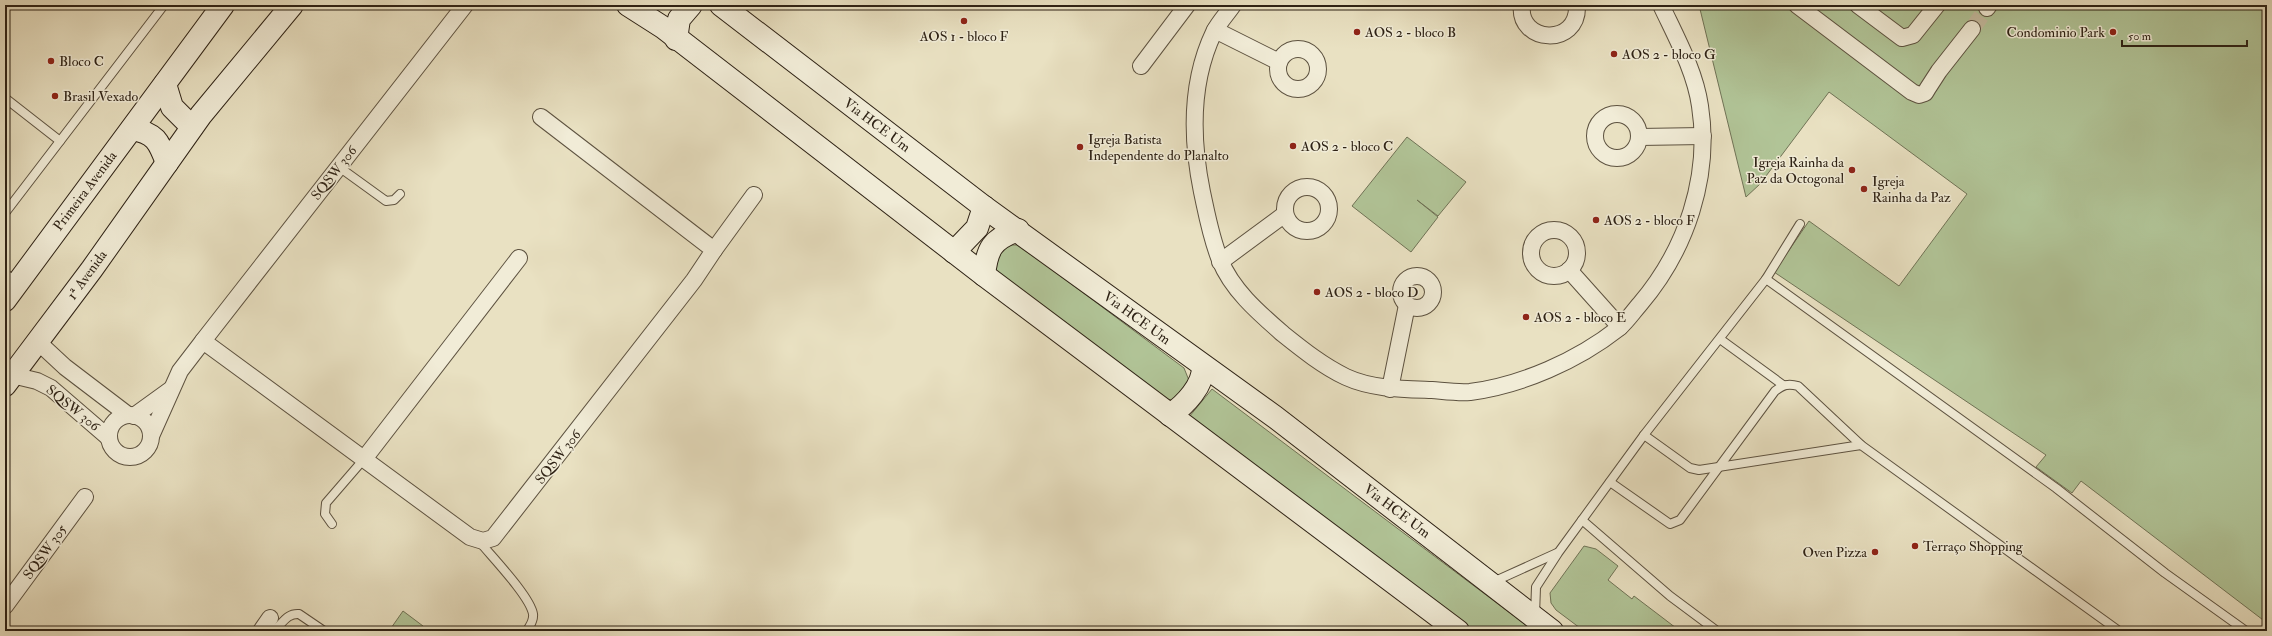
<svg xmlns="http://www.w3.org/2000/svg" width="2272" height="636" font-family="'IM FELL Double Pica',serif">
<rect width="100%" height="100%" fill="#e9e1c2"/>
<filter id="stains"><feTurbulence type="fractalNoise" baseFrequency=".005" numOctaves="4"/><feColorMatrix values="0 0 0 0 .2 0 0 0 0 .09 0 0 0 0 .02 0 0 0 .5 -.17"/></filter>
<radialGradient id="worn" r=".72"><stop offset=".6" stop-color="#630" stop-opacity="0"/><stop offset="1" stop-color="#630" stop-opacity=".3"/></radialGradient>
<g fill="#b1c497" stroke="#707356">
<path d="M1699,5H2267V623L2081,481L2072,493L2036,467L2046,455L1774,272L1809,221L1899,286L1967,194L1829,92L1760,184L1746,197Z"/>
<path d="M1407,137L1466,182L1438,216L1417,200L1438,217L1411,252L1352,206Z"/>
<path d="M1012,245H1019L1184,368L1190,383L1174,400L1165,399L996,272L995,260L1005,246Z"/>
<path d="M1212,389L1534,631H1473L1189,417Z"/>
<path d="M1584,546L1596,549L1618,566L1608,580L1632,599L1634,596L1680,631H1584L1556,610L1551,603L1550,593Z"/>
<path d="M403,611L423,626L420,631H389Z"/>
</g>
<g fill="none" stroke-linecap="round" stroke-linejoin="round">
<path stroke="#c4bb9f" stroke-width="16" stroke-dasharray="16 8" stroke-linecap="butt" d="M1972,29L1987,8"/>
<defs>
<g id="lane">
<path d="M5,98L60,141"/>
<path d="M339,167L386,201L394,200L400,194"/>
<path d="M5,213L164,5"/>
<path d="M5,273L16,283"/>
<path d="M1766,279L1800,224"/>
<path d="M1720,339L1783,385"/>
<path d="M1644,435L1690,468L1699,470L1861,445L2119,631"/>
<path d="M1610,482L1670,524L1680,520L1775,391C1783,385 1788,383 1798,386L1861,445"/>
<path d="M1582,520L1670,596L1717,631"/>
<path d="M332,524L325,514L326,503L364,459"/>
<path d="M479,541C491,556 530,596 533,614C534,621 530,625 527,631"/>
<path d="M1493,582L1557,553"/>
<path d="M1535,615L1536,587L1558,553L1644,435L1766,279L2056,488L2165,573L2246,631"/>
<path d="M273,631C282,625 286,613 299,614L324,631"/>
</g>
<g id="street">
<path d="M1233,5C1227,14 1219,22 1214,32C1190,82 1191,138 1202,192C1207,215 1211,238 1220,260C1232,290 1259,313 1283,334C1303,350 1323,366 1346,377C1372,389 1403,389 1432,390C1444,391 1458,393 1470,392C1522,385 1577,361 1619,328C1627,321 1633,312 1640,304C1686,250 1711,177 1700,106C1695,71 1676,37 1661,5"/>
<path d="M1522,5C1517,43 1579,48 1577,5"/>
<path d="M1797,5L1912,92L1919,95L1925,93L1928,88L1939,71L1972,29"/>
<path d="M1858,5L1902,38L1913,35L1937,5"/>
<path d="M1987,8L1989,5"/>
<path d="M1215,30L1279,62"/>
<circle cx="1298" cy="69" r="20"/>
<path d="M1141,66L1187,5"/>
<circle cx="1617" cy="136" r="22"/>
<path d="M1639,137L1703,136"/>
<circle cx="1307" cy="209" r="22"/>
<circle cx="1554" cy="253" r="23"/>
<path d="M714,250L754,195"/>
<path d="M1220,262L1285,214"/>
<path d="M1569,270L1620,327"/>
<circle cx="1417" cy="292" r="16"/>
<path d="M37,341L65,367L128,415"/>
<path d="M203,341L465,5"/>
<path d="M12,375L37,381L51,388L109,438"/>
<path d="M1390,389L1407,305"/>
<circle cx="130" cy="436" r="21"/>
<path d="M134,416L170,390"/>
<path d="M151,436L180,371L203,341L470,537L483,541L493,538L694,280L714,250L541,117"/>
<path d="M364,459L519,258"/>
<path d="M5,606L85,497"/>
<path d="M261,631L270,618"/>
</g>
<g id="secondary">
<path d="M628,5L664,28L984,275L1458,631"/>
<path d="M721,5L984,207L1275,417L1552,631"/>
<path d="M676,39L679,19L691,5"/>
<path d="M165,84L172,107L192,127"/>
<path d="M132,129C155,133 159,141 167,163"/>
<path d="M954,252L977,228L984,207"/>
<path d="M984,275C987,249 992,239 1018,230"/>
<path d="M5,300L223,5"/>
<path d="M5,385L92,269L201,115L292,5"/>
<path d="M1170,415C1185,405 1204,385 1203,366"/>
</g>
</defs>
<use href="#lane" stroke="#5d5240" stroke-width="10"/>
<use href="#street" stroke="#5d5240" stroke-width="18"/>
<use href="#secondary" stroke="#2e2215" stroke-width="24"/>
<use href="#lane" stroke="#f1ecd7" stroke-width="8"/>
<use href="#street" stroke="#f1ecd7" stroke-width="16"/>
<use href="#secondary" stroke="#f1ecd7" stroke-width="22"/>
</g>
<g fill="#8f2418" stroke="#f1ecd7" stroke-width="1.5">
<circle cx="964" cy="21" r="4"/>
<circle cx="1357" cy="32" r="4"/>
<circle cx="2113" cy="32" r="4"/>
<circle cx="1614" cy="54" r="4"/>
<circle cx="51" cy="61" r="4"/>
<circle cx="55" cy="96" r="4"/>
<circle cx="1293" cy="146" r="4"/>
<circle cx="1080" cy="147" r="4"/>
<circle cx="1852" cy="170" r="4"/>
<circle cx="1864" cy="189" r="4"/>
<circle cx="1596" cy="220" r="4"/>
<circle cx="1317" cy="292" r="4"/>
<circle cx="1526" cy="317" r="4"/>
<circle cx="1915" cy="546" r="4"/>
<circle cx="1875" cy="552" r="4"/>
</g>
<g text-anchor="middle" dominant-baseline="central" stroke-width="3" stroke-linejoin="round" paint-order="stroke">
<g font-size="14" fill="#2e2215" stroke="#f1ecd7" text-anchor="start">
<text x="1365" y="32">AOS 2 - bloco B</text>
<text x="2105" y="32" text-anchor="end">Condominio Park</text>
<text x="964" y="36" text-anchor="middle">AOS 1 - bloco F</text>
<text x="1622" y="54">AOS 2 - bloco G</text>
<text x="59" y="61">Bloco C</text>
<text x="63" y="96">Brasil Vexado</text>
<text x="1088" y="139">Igreja Batista<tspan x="1088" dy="16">Independente do Planalto</tspan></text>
<text x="1301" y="146">AOS 2 - bloco C</text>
<text x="1844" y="162" text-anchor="end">Igreja Rainha da<tspan x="1844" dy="16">Paz da Octogonal</tspan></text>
<text x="1872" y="181">Igreja<tspan x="1872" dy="16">Rainha da Paz</tspan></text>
<text x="1604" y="220">AOS 2 - bloco F</text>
<text x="1325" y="292">AOS 2 - bloco D</text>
<text x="1534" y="317">AOS 2 - bloco E</text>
<text x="1923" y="546">Terraço Shopping</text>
<text x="1867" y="552" text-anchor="end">Oven Pizza</text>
</g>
<g font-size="14" fill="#2e2215" stroke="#f1ecd7">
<text transform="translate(877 125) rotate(37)">Via HCE Um</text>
<text transform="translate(334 173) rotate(-52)">SQSW 306</text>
<text transform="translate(85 191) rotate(-53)">Primeira Avenida</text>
<text transform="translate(87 275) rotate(-54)">1ª Avenida</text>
<text transform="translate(1137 318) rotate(36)">Via HCE Um</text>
<text transform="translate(73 408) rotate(39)">SQSW 306</text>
<text transform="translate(558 457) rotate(-52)">SQSW 306</text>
<text transform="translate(1397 511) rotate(37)">Via HCE Um</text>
<text transform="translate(45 552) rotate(-54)">SQSW 305</text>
</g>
</g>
<rect width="2272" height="636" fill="none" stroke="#e9e1c2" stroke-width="20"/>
<rect x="6" y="6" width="2260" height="624" fill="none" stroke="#2e2215" stroke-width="2"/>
<rect x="10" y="10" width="2252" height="616" fill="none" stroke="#2e2215"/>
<path d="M2122 40v6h125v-6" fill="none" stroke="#2e2215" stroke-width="2"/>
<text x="2128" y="40" font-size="12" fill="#2e2215" stroke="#f1ecd7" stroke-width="3" paint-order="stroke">50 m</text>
<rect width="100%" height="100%" filter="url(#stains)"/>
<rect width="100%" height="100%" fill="url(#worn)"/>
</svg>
